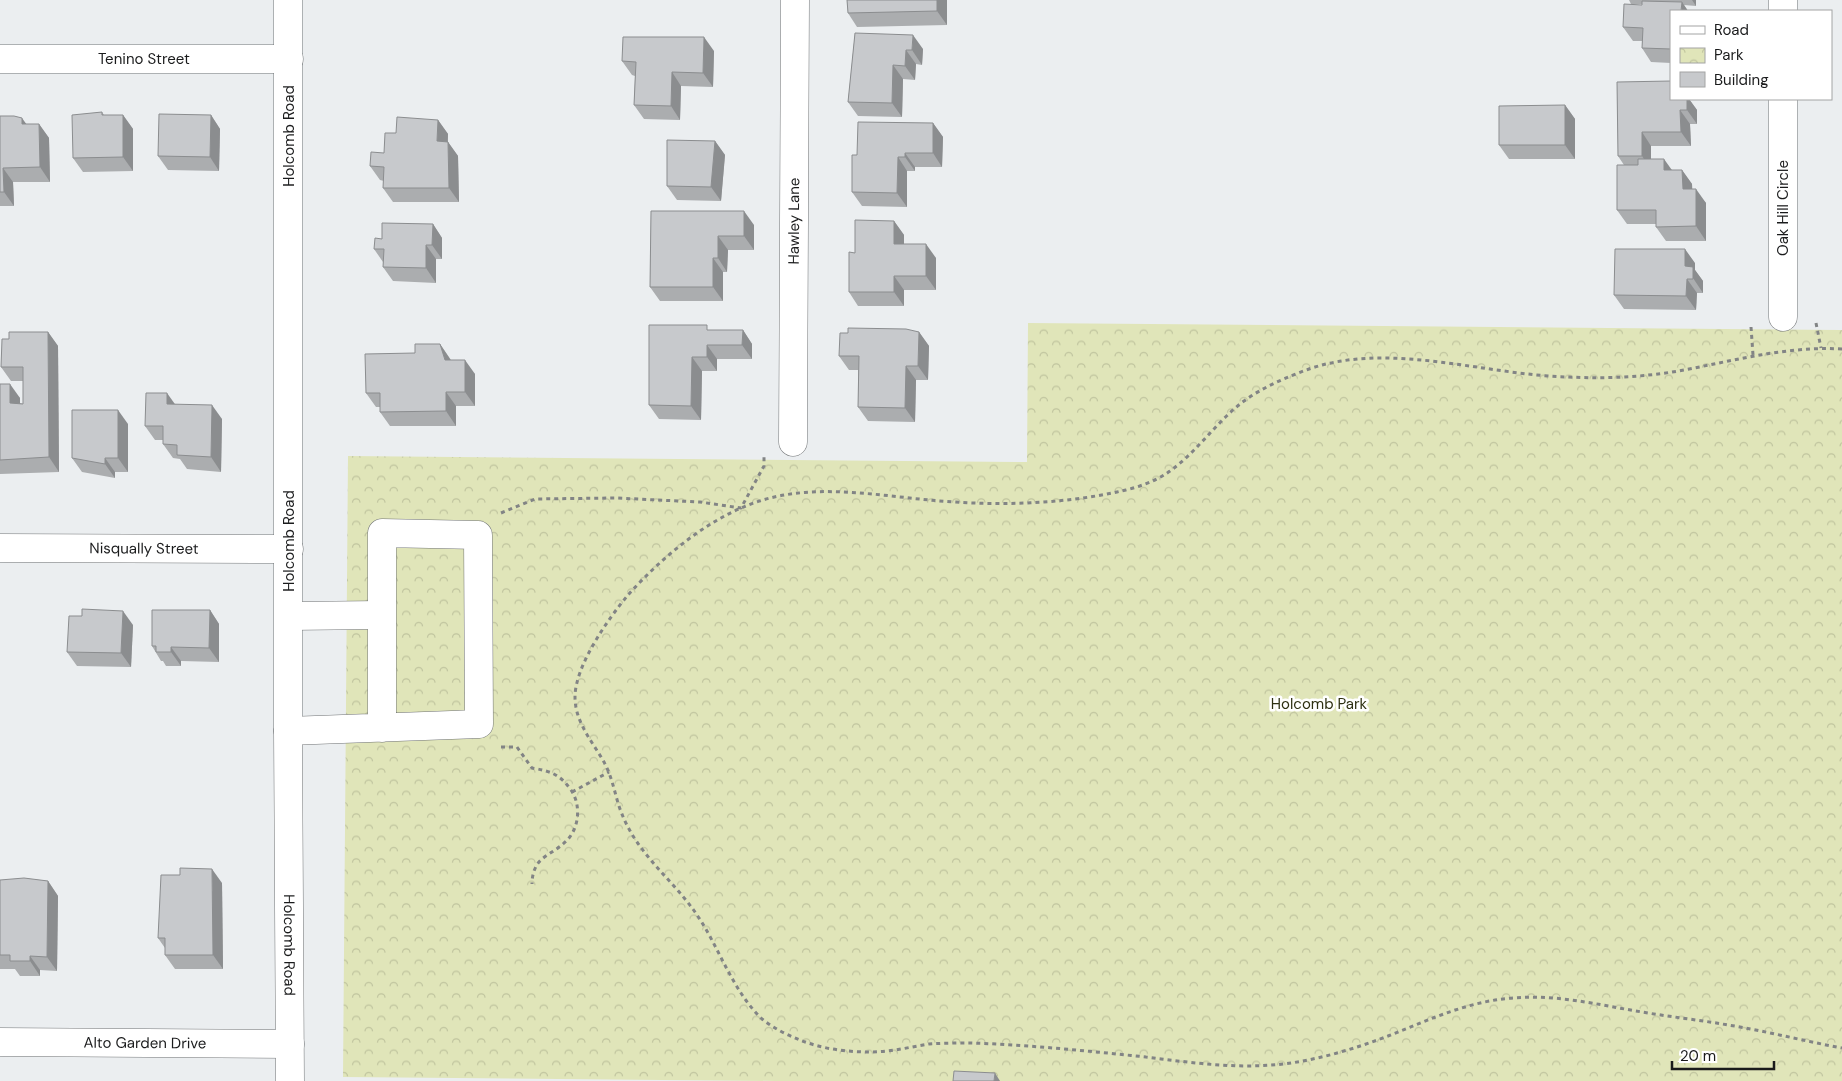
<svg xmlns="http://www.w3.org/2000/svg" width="1842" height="1081" font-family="'DM Sans',sans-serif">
<defs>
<pattern id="park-crowns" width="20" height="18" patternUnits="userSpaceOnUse" patternTransform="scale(1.25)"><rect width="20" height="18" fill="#e0e5b9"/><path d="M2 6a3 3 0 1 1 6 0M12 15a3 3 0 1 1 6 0" fill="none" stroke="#c0c49e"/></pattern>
</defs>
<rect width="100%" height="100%" fill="#ebeef0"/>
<path fill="url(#park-crowns)" d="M1028,323L1842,330V1081H776L343,1077L348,456L1027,462Z"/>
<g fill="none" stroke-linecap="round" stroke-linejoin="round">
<defs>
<g id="minor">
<path id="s1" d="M288,0V731L290,1081"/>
<path d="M1783,0V11"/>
<path id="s2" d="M0,59H289"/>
<path d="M1783,99V317"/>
<path id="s3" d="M793,442L795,0"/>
<path id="s4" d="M0,548L289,549"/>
<path d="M289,616L381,615"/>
<path d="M288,731L479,724L478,535L382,533V728"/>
<path id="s5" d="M0,1042L290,1044"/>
</g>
</defs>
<use href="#minor" stroke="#717476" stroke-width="29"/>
<g stroke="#828485" stroke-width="3" stroke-dasharray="4 4" stroke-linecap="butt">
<path d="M1816,323L1821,348"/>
<path d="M1751,327L1753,355"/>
<path d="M1842,349C1787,346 1737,360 1684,370C1646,377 1607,379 1568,377C1485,375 1390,341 1309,369C1287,377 1263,387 1244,401C1217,421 1198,451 1170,471C1155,482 1136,488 1117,492C1056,505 990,506 929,500C876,495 822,485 770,498C715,512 665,554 628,595C608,619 575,666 575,697C575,722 592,741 604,762C611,775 614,789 618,803C634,855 674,878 701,921C721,953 734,992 762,1019C773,1028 787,1035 800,1040C822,1049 847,1052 871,1052C891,1052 910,1047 929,1044C943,1043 958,1043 972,1043C1030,1045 1088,1051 1146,1057C1194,1063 1242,1070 1291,1063C1324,1058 1357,1048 1388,1036C1429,1020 1468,1001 1513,998C1557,994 1599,1005 1642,1012C1671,1017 1700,1020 1728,1025C1766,1031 1804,1041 1842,1048"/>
<path d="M501,513L535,499L616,498L700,502L741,508L764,466V456"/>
<path d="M501,747H517L532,768C550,771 560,774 571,790C582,806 579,831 564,843C557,850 545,855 539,862C534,868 532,876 532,884"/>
<path d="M572,792L609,772"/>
</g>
<use href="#minor" stroke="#fff" stroke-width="28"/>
</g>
<g fill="#abadaf">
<path d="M847,0H947V25L857,27L848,13Z"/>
<path d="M1629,0H1696V6L1684,5L1688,11H1671V63L1651,62L1642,48V41H1633L1623,27L1642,5V4H1631Z"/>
<path d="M855,33L923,49L922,65L916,64L915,80L903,79L902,117L858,116L848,102Z"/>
<path d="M714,51L713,87L681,86L680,120L644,119L634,105L635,76L632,75L622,61Z"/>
<path d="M1617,82L1689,99L1697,110V124H1690L1691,146H1651V159L1672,170H1682L1692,184V189L1706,203V241H1666L1656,227V224H1627L1617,210L1624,165L1618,156Z"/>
<path d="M1565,105L1575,119V159H1509L1499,145Z"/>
<path d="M102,112L104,115H123L133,129V171L83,172L73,158Z"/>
<path d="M211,115L220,129L219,171L168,170L158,156Z"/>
<path d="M0,116L26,124H39L49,138L50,182H13L14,206H0Z"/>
<path d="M438,120L448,134V142L458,156L459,202H393L383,188L384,181L380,180L370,166L384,153L396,133Z"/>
<path d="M933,123L943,137L942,167H915V171H907V207L862,206L852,192L857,155Z"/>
<path d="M715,141L725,155L721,201L677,200L667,186Z"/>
<path d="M651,211L754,225V250H728L727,272H723V301H660L650,287Z"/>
<path d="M894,221L904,235V244L936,258V290H904V306H858L849,292L855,253Z"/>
<path d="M433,224L442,238V259H436V283L393,281L383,267V262L374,249L382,239Z"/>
<path d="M1695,263V270L1703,281V293H1697L1696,310L1624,309L1614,295Z"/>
<path d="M710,330H743L752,344V359H717V371H702L701,420L659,419L649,405Z"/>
<path d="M48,332L58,346L59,472L0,474V384L20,398V403L23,404V381H11L1,367L9,339Z"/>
<path d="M919,332L929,346L928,380H916L915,422L868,421L858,407V370H849L839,356Z"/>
<path d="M440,344L451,360L475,374V406H456V426H390L380,412V407H376L366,393L415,353Z"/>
<path d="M175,404L222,419L221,472L187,469L180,459L173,458L163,444V440H155L145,426Z"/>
<path d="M128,424V472H115V478L82,472L72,458Z"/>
<path d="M210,610L219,624V662L181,661V666H166L163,661H161L152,646Z"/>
<path d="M82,616L133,625L131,667L77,666L67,652Z"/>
<path d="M0,880L48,881L58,896L57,971L40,970V976H20L15,969H0Z"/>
<path d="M222,883L223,969H175L165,955V948L158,938Z"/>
</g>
<g fill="#8b8d8f">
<path d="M937,0H947V25L937,11Z"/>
<path d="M1692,0H1696V6Z"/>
<path d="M1682,2L1688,11H1682Z"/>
<path d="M913,35L923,49L922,65L912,50Z"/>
<path d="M704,37L714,51L713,87L703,73Z"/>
<path d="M906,50L916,64L915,80L905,66Z"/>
<path d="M893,65L903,79L902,117L892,103Z"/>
<path d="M672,72L681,86L680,120L671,106Z"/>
<path d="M1681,99H1689L1697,110V124L1687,110Z"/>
<path d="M1565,105L1575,119V159L1565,145Z"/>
<path d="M1680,110L1690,124L1691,146L1681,132Z"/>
<path d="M123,115L133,129V171L123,157Z"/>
<path d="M211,115L220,129L219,171L210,157Z"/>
<path d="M22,118L32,132L22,124Z"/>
<path d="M438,120L448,134L447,155L437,141Z"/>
<path d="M933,123L943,137L942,167L933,153Z"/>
<path d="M39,124L49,138L50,182L40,167Z"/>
<path d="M1642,132L1651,146V170L1642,156Z"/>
<path d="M715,141L725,155L721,201L711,187Z"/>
<path d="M448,142L458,156L459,202L449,188Z"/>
<path d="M905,153L915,167V171L905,157Z"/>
<path d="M898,157L907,171V207L897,193Z"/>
<path d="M1664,159L1674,173L1664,170Z"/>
<path d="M3,168L13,182L14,206L4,192Z"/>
<path d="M1682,170L1692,184L1693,203L1683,189Z"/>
<path d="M1696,189L1706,203V241L1696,226Z"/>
<path d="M744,211L754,225V250L744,236Z"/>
<path d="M894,221L904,235V258L894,244Z"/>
<path d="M433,224L442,238V259L432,245Z"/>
<path d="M718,236L728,250L727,272L718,258Z"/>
<path d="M926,244L936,258V290L926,276Z"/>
<path d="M426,245L436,259V283L426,268Z"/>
<path d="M1685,249L1695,263V270L1703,281V293L1685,266Z"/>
<path d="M713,258L723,272V301L713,287Z"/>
<path d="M894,276L904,290V306L894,292Z"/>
<path d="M1687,279L1697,293L1696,310L1686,296Z"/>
<path d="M743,330L752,344V359L742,345Z"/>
<path d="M48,332L58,346L59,472L49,457Z"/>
<path d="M919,332L929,346L928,380L918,366Z"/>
<path d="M440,344L450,359L454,374L445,360Z"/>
<path d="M707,345L717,359V371L707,357Z"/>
<path d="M692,357L702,371L701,420L691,406Z"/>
<path d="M465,360L475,374V406L465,392Z"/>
<path d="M906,366L916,380L915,422L905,408Z"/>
<path d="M10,384L20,398V417L10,403Z"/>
<path d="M446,392L456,406V426L446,411Z"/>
<path d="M167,393L177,407L167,404Z"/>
<path d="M212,405L222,419L221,472L211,457Z"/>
<path d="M118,410L128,424V472L118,458Z"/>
<path d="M105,458L115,472V478L105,464Z"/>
<path d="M210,610L219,624V662L209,648Z"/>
<path d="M123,611L133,625L131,667L121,653Z"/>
<path d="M171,647L181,661V666L171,652Z"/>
<path d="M212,869L222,883L223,969L213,955Z"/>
<path d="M48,881L58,896L57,971L47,957Z"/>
<path d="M30,956L40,970V976L30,961Z"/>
<path d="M995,1073L1000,1081H994Z"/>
</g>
<g fill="#c7c9cc" stroke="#8b8d8f">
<path d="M847,0H937V11L848,13Z"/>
<path d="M1642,1L1682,2L1681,11H1689H1671V49L1642,48L1643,28L1623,27L1624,4L1642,5Z"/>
<path d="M855,33L913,35L912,50H906L905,66L893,65L892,103L848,102Z"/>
<path d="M623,37H704L703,73L672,72L671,106L634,105L636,62L622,61Z"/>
<path d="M1671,81V99H1687V110H1680L1681,132H1642V156H1618L1617,82Z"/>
<path d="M1565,105V145H1499V106Z"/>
<path d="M102,112V115H123V157L73,158L72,115Z"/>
<path d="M159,114L211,115L210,157L158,156Z"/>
<path d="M0,116H14L22,118V124H39L40,167L3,168L4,192H0Z"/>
<path d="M397,117L438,120L437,141L448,142L449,188H383L384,167L370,166L371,152L384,153L385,133H396Z"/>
<path d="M858,122L933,123V153H905V157H898L897,193L852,192V155H857Z"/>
<path d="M667,140L715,141L711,187L667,186Z"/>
<path d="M1638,159H1664V170H1682L1683,189H1696V226L1656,227V210H1617V165H1638Z"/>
<path d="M651,211H744V236H718V258H713V287H650Z"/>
<path d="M855,220L894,221V244H926V276H894V292H849V252L855,253Z"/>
<path d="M382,223L433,224L432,245H426V268L383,267L384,249H374L375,238L382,239Z"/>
<path d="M1615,249H1685V266L1693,267V279H1687L1686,296L1614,295Z"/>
<path d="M649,325H707V330H743L742,345H707V357H692L691,406L649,405Z"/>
<path d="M848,328L906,329L919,332L918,366H906L905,408L858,407L859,356H839L840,333H848Z"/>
<path d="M9,332H48L49,457L0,460V384H10V403L23,404V367H1L2,339H9Z"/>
<path d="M415,344H440L445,360H465V392H446V411L380,412V393H366L365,354L415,353Z"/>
<path d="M146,393H167V404L212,405L211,457L177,455V445L163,444V426H145Z"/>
<path d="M72,410H118V458H105V464L72,458Z"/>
<path d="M82,609L123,611L121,653L67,652L69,616H82Z"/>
<path d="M152,610H210L209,648L171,647V652H156V646H152Z"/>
<path d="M180,868L212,869L213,955H165V938H158L161,875H180Z"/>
<path d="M24,878L48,881L47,957L30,956V961H10V955H0V880Z"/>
<path d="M954,1071L995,1073L994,1081H953Z"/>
</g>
<g text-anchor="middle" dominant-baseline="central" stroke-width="5" stroke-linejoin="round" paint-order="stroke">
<g font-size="15" fill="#1a1b1c" stroke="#fff">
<text stroke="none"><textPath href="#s2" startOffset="144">Tenino Street</textPath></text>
<text transform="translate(289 136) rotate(-90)">Holcomb Road</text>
<text transform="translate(1783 208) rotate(-90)">Oak Hill Circle</text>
<text stroke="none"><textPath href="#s3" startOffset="221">Hawley Lane</textPath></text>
<text transform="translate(289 541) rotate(-90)">Holcomb Road</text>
<text stroke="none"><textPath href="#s4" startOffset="144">Nisqually Street</textPath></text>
<text stroke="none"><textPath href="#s1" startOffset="945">Holcomb Road</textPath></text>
<text stroke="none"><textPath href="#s5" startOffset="145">Alto Garden Drive</textPath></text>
</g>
<g font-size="15" fill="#2e3012" stroke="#fff">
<text x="1319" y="704">Holcomb Park</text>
</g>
</g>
<rect x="1670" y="10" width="162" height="90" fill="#ffffff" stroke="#a3a4a4"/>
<rect x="1680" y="26" width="25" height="8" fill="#ffffff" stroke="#a3a4a4"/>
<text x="1714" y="35" font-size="15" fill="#1a1b1c">Road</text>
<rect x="1680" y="48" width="25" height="15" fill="url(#park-crowns)" stroke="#a3a4a4"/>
<text x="1714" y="60" font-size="15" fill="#1a1b1c">Park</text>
<rect x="1680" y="72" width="25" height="15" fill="#c7c9cc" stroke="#a3a4a4"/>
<text x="1714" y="85" font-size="15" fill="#1a1b1c">Building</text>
<path d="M1672 1061v8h102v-8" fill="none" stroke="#1a1b1c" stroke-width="2.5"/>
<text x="1680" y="1061" font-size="15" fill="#1a1b1c" stroke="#ffffff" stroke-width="4" paint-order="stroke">20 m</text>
</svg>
